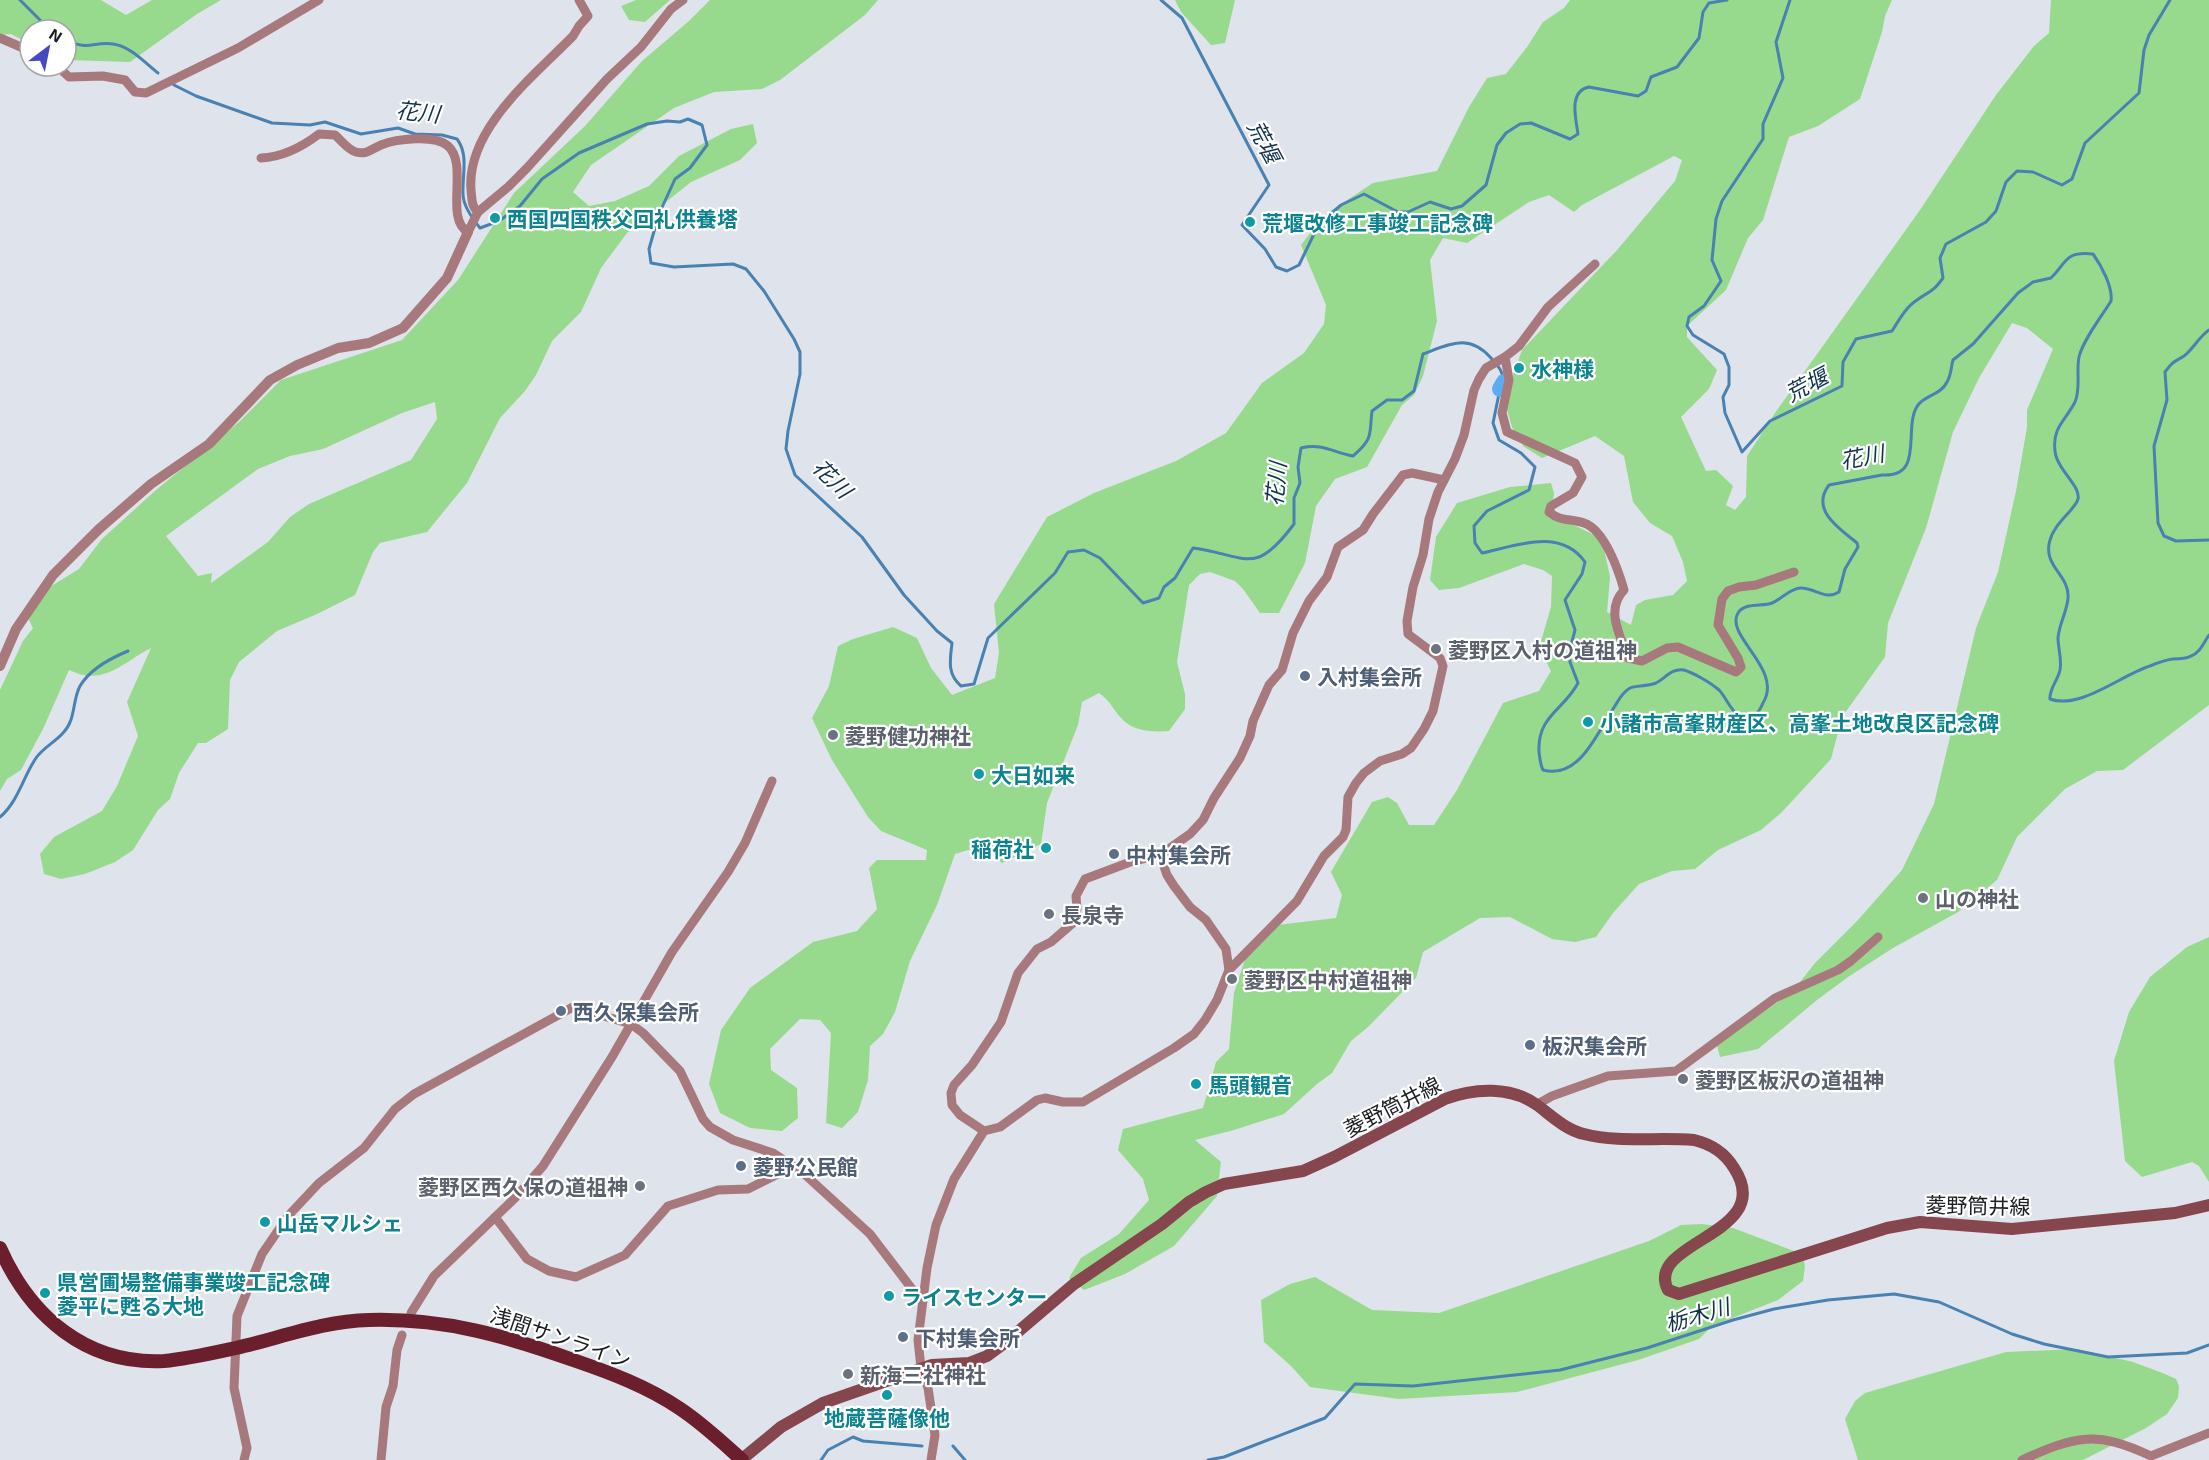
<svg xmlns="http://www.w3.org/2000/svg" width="2209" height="1460" font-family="'Exo 2','Noto Sans JP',sans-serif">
<rect width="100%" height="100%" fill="#dfe3eb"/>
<g fill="#97da8d" fill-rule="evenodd">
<path d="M0,0H101L126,15L152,0H221L197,14L130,62L66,60V30H30V44L11,34L0,35Z"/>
<path d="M636,0H670L645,22L629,20L621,6Z"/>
<path d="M710,0H878L865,15L780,80L762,89L714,92L674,108L591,165L573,192L589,206L615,201L649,186L679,156L731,129L753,124L757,143L740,160L691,182L627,233L601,268L581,312L552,341L536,375L525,391L500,418L467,483L427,532L380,543L373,552L355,595L317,614L277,631L239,662L230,680L228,729L206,743H198L179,773L170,799L158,810L133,850L115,862L85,874L61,879L44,874L40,854L54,837L102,811L117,786L138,736L127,702L151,648C123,662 104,687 69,670L43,729L21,770L7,779L0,791V690L23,641L33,628L27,616L40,593L79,569L102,539L156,490L239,422L281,380L402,340L458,280L514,193L585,126L642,61L689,21ZM435,402L437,419L411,460L309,504L290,517L268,542L211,583L212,573L198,576L166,536L258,469L290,456L323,449L402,413Z"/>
<path d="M1175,0H1235L1225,43L1211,45L1181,12Z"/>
<path d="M1570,0H1892L1885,16L1882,32L1860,99L1818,126L1789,137L1763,220L1748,238L1726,290L1687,326V337L1717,370L1709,389L1681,417L1706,471L1716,470L1733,486L1726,505L1735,510L1746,497L1747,456L1775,413L1920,210L1996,95L2034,46L2049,33L2051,0H2209V705L2123,770L2097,771L2065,789L2017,837L1997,880L1958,912L1893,948L1848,977L1817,1000L1758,1049L1720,1057L1717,1045L1793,991L1815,963L1858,920L1902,870L1934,804L1976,628L1998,572L2016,491L2027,427V410L2053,349L2027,328L2012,323L1979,378L1953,432L1926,528L1888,623L1885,657L1842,717L1831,759L1782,812L1761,830L1718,850L1695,869L1672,871L1639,884L1613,913L1596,937L1575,942L1552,939L1510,917L1480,918L1423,952L1416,978L1368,1027L1351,1041L1332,1073L1317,1084L1284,1114L1234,1130L1195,1140L1221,1162L1217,1196L1174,1246L1125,1274L1084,1290L1069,1278L1081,1258L1119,1234L1149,1200L1143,1179L1118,1150L1123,1129L1203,1108L1216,1062L1229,1049L1234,993L1249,947L1277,925L1336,918L1342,895L1331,872L1372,802L1388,797L1397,803L1409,825H1434L1457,790L1503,703L1539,691L1551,671L1539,648L1551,607L1552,576L1543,570L1524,564L1459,588L1439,590L1430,580L1436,537L1457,503L1510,487L1551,483L1554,493L1552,514L1602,539L1610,577L1607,612L1631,625L1636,605L1645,600L1673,595L1687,581L1683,562L1672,536L1650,523L1633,502L1624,456L1595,436L1542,458L1523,446L1512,427L1504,400L1522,350L1618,249L1675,181L1682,160L1674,156L1582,205L1574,212L1549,195L1529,202L1467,243L1443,238L1430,260L1437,321L1423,376L1414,395L1402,405L1367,467L1335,479L1316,506L1305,563L1279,613H1260L1243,589L1235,581L1210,572L1200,574L1189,585L1177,662L1185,694V709L1169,731C1154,732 1136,732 1124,721C1114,712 1111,701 1099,693L1082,702L1078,725L1047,803L1041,844L1002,863L981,846L955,854L937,905L910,961L895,1012L883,1034L870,1046L868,1080L858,1112L842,1128L826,1123L831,1033L820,1020L800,1019L770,1049L771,1070L797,1088L798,1118L782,1131L750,1128L720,1113L709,1084L721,1030L750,988L813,942L857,931L877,909L869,868L877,860H926L927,850L881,831L868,817L832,760L812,718L829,686L838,646L853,639L893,627L917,638L931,668L952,695L995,678L999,653L994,604L1047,517L1094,493L1176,461L1226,433L1262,383L1304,353L1324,324L1326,305L1301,245L1323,216L1373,183L1437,171L1469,107L1487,78L1506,74L1527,47L1543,22L1564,8Z"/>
<path d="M2209,937V1182L2199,1166L2192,1162L2142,1177L2125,1161L2114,1061L2129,1012L2150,977L2187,947Z"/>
<path d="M1702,1224L1733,1228L1794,1251C1808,1261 1805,1265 1803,1281L1778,1300L1712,1326L1699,1339L1638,1360L1517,1392L1399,1399L1310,1387L1291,1366L1264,1342L1261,1300L1290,1284L1315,1277L1372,1310L1439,1313L1649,1241L1681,1225Z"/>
<path d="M2077,1349L2133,1362L2165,1374L2176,1379L2179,1386L2178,1398L2167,1414L2146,1428L2083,1460H1858L1845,1419L1855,1401L1865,1393L2006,1352Z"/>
</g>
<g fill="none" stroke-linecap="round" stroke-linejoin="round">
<g stroke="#4881b2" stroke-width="3">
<path d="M20,0L45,25L52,30"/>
<path d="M1161,0L1182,18L1269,185L1242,225L1265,249L1276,267L1287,271L1299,265L1315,232L1325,219L1341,205L1364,194L1398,212H1408L1430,202L1451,209L1462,206L1486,185L1497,145L1506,133L1520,124L1531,123L1570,139L1578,134C1576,119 1568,91 1589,87L1638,96L1646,91L1651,77L1677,67L1699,38L1703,12L1709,3L1727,0"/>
<path d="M1790,0L1776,42L1783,78L1763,124V139L1722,201L1716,219L1712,260L1721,281L1704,306L1689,317L1687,326L1693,335L1724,354L1729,367V385L1723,397L1725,413L1742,452L1770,421L1842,386L1843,362L1856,339L1892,331C1899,320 1906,307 1917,300C1931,290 1932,293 1943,278L1940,258L1946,244L1986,222L1996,211L2006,182L2017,171L2033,172L2062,185L2072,179L2085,143L2139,93L2144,50L2149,35L2170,0"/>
<path d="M66,39C88,52 93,41 113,44C130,46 145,63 158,73"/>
<path d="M174,85L196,96L272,123L310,125L325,122L361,134L398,128L415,134L442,135L457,139C469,155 462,175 463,194C463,206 473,219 480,228L499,221L520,206L542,179L579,153L647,124L667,121L680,122L688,119L702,125L707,145L690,168L675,179L659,214L649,249L651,263L674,267L733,264L746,269L764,291L794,339L800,352V374L788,431L786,449L795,475L862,537L904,595L937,631L952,643C950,661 947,674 961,686L974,684L988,638L1055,573L1068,552L1084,550L1100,558L1143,603L1159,598L1164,587L1175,578L1193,548C1246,555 1254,578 1294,524V498L1300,483L1298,467L1301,448C1323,443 1332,452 1353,456C1374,438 1369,435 1372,411L1387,400H1402L1414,391L1423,354C1450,344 1469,333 1491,358C1498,366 1503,371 1504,382"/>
<path d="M2209,330C2199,337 2193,349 2184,356C2173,363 2174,360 2165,372L2167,400L2154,446L2158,523L2164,536L2176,541L2209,540"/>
<path d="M1500,389L1493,423L1499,440L1521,453L1535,467L1529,490L1487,511L1474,526L1475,543L1482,553C1516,546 1560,527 1585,562L1582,574L1565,600L1575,630L1569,653L1570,662L1578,683C1564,710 1537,716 1539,752C1540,759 1540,764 1543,770C1579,780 1597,733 1613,709C1618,702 1621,693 1630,688C1636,685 1646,687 1656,683C1666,678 1671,668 1684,670C1694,673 1711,683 1719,690C1729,700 1736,728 1756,714C1759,712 1761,707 1763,703C1784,669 1724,636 1738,613C1745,602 1762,607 1772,603C1782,599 1789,589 1800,588C1814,587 1825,601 1839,592L1845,569L1858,547L1857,543C1839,528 1810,510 1829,485L1882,475C1926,478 1902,427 1918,405C1925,395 1941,395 1947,382C1951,376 1951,367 1953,360L1973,344L2018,293L2033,282L2051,278C2067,262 2065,251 2093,254C2101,265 2113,287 2111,301C2102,316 2083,340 2079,357C2076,371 2081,388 2075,402C2066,420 2052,427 2055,451C2057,470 2081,486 2078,499C2075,510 2055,522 2050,540C2042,566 2070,575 2068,598C2067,612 2059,624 2058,638C2058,648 2062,659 2060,670C2058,680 2049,689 2050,699C2080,710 2121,675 2150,666C2157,663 2165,660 2173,659C2179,659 2186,659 2191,656C2200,653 2204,642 2209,635"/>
<path d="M0,817C18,802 23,777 36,758C43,748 55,742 63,733C76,720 72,701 80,686C90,669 111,658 128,651"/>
<path d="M953,1446L965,1460"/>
<path d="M821,1460L828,1450L853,1437L863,1441L922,1446"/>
<path d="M1208,1460L1224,1457L1325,1418L1355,1384L1413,1386L1560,1370L1647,1348L1733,1320L1774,1309L1828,1300L1894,1294L1939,1302L2012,1334L2044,1344L2108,1357L2187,1353L2209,1345"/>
</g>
<path stroke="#5cacf1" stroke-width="16" d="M1500,389L1504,382"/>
<g stroke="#a7797c" stroke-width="9">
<path d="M0,38L30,51"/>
<path d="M57,66L69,77L103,76L125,80L135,92L146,93L238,48L319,0"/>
<path d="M261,158C283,157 302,147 319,134L335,135C341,140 348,150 356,152C367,155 371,149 381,145C396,139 435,134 448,146C469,164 444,219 468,232L478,212L508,187L527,168L607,79L641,47L671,9L683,0"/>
<path d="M478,212C471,206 472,198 471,190C466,129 534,76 573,36L579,26L588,16L579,0"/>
<path d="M1505,357L1509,380L1502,413L1507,432L1575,463L1582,477L1573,493L1551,506L1549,512C1561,522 1571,518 1584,523C1605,530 1619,572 1624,590C1605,610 1620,635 1628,658L1642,661L1667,648L1678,647L1736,672L1741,667L1738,658L1718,625L1722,599L1728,591L1739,587L1756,585L1794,572"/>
<path d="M1160,855L1167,875L1174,886L1190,907L1206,920L1226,949L1229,970"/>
<path d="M1536,1105L1552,1096L1608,1076L1676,1071L1775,998L1838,970L1851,961L1878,937"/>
<path d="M984,1131L960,1115L952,1105L951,1093L954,1085L972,1065L1001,1022L1018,973L1037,949L1051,942L1074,922L1077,909L1076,896L1085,879L1133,861L1160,855L1190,834L1203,820L1214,798L1240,758L1250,736L1253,721L1269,685L1282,670L1293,633L1309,601L1327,577L1338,547L1363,530L1373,514L1403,475L1412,473L1444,480"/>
<path d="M495,1217L527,1259L549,1271L576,1277L625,1255L668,1206L718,1190L748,1189L794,1166"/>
<path d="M411,1313L434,1276L515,1198L543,1166L612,1057L672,952L728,872L745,843L772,781"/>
<path d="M244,1460L247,1448L234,1388L237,1316L262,1254L288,1216L319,1183L364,1148L395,1109L414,1094L573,1007L631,1024L643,1033L680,1071L703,1119L710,1127L733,1140L773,1153L801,1171L870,1234L922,1302"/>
<path d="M381,1460L386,1407L393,1386L397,1350L402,1335"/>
<path d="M931,1460L935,1435L928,1388L921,1368L918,1340L927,1268L936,1225L954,1179L984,1131L1000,1127L1037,1100L1045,1098L1063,1102H1083L1174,1048L1194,1034L1205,1020L1217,1000L1229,970L1297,901L1324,856L1343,837L1346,830L1348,797L1356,783L1364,773L1380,761L1402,754L1411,748L1424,729L1433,711L1443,666L1440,658L1408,634L1407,621L1413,587L1423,555L1429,519L1438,492L1455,459L1464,435L1474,390L1479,379L1486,368L1505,357L1519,346L1548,307L1595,264"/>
<path d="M2022,1460C2076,1436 2096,1430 2151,1456L2209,1433"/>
</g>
<path stroke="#a7797c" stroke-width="10" d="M0,666L16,629L53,575L99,529L151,484L209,444L270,380L297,365L338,348L369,343L403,328L447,278L468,232"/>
<path stroke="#85464d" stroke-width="12" d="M741,1460L781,1427L823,1403L932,1365L969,1363L987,1356L1006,1342L1074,1284L1162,1224L1189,1202L1206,1192L1224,1184L1303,1171L1334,1157L1445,1099C1474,1088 1511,1086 1537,1105C1552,1116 1566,1130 1584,1134C1619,1143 1658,1137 1694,1140C1711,1144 1725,1153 1734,1168C1778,1235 1643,1241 1668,1290L1679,1294L1887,1228L1920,1222L2012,1229L2175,1213L2209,1205"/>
<path stroke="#6b1f2c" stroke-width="14" d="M0,1248C30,1316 86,1365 164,1361C187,1359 213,1353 236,1348C280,1338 323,1321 369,1320C445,1318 506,1336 576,1361C611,1373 648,1387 679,1408C702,1423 722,1442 742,1460"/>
</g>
<g fill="#0f9aa8" stroke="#fff" stroke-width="2">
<circle cx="495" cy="218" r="6"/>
<circle cx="1250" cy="222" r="6"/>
<circle cx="1519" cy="368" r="6"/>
<circle cx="1588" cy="722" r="6"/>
<circle cx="979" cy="774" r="6"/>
<circle cx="1046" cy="848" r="6"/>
<circle cx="1196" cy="1084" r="6"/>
<circle cx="265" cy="1222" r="6"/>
<circle cx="45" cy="1293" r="6"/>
<circle cx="889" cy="1296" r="6"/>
<circle cx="887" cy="1395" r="6"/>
</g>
<g fill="#6b7280" stroke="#fff" stroke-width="2">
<circle cx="1436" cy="649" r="6"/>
<circle cx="833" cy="735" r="6"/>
<circle cx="1923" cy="898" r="6"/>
<circle cx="1049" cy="914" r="6"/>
<circle cx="1232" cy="979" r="6"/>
<circle cx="1683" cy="1079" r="6"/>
<circle cx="640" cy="1186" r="6"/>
<circle cx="848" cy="1374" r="6"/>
</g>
<g fill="#5c6f8a" stroke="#fff" stroke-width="2">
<circle cx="1305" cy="676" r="6"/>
<circle cx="1114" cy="854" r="6"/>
<circle cx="561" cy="1011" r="6"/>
<circle cx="1530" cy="1045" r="6"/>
<circle cx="741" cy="1166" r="6"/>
<circle cx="903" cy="1337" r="6"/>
</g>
<g text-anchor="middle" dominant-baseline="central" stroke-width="4.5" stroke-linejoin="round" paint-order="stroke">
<g font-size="21" font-weight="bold" fill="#0d838f" stroke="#fff" text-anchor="start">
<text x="507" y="218">西国四国秩父回礼供養塔</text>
<text x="1262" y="222">荒堰改修工事竣工記念碑</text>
<text x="1531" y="368">水神様</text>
<text x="1600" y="722">小諸市高峯財産区、高峯土地改良区記念碑</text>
<text x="991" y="774">大日如来</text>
<text x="1034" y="848" text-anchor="end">稲荷社</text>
<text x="1208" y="1084">馬頭観音</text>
<text x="277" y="1222">山岳マルシェ</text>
<text x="57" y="1281">県営圃場整備事業竣工記念碑<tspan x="57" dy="24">菱平に甦る大地</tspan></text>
<text x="901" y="1296">ライスセンター</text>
<text x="887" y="1417" text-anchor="middle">地蔵菩薩像他</text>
</g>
<g font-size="21" font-weight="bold" fill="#5b616d" stroke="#fff" text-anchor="start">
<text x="1448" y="649">菱野区入村の道祖神</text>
<text x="845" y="735">菱野健功神社</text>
<text x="1935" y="898">山の神社</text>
<text x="1061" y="914">長泉寺</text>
<text x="1244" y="979">菱野区中村道祖神</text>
<text x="1695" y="1079">菱野区板沢の道祖神</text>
<text x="628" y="1186" text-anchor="end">菱野区西久保の道祖神</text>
<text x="860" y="1374">新海三社神社</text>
</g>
<g font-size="21" font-weight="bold" fill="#4e5e75" stroke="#fff" text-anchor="start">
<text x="1317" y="676">入村集会所</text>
<text x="1126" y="854">中村集会所</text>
<text x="573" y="1011">西久保集会所</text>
<text x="1542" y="1045">板沢集会所</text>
<text x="753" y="1166">菱野公民館</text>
<text x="915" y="1337">下村集会所</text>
</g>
<g font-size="21" fill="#1b1d1f" stroke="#fff">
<text transform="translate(1392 1106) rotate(-27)">菱野筒井線</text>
<text transform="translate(1978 1205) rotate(1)">菱野筒井線</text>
<text transform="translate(561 1337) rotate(19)">浅間サンライン</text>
</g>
<g font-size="22" font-style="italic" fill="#10324d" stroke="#fff">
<text transform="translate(418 111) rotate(6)">花川</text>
<text transform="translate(1265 141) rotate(62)">荒堰</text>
<text transform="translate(1806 384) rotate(-28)">荒堰</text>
<text transform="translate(1862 456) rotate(-11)">花川</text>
<text transform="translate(833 478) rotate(45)">花川</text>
<text transform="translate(1275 484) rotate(-85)">花川</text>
<text transform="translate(1697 1314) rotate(-16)">栃木川</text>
</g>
</g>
<g transform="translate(48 48) rotate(32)"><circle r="28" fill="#ffffff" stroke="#a4a5a5" stroke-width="1.5"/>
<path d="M0-4.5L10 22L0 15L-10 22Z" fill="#4449be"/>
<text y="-9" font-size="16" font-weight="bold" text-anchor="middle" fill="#1b1d1f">N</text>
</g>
</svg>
